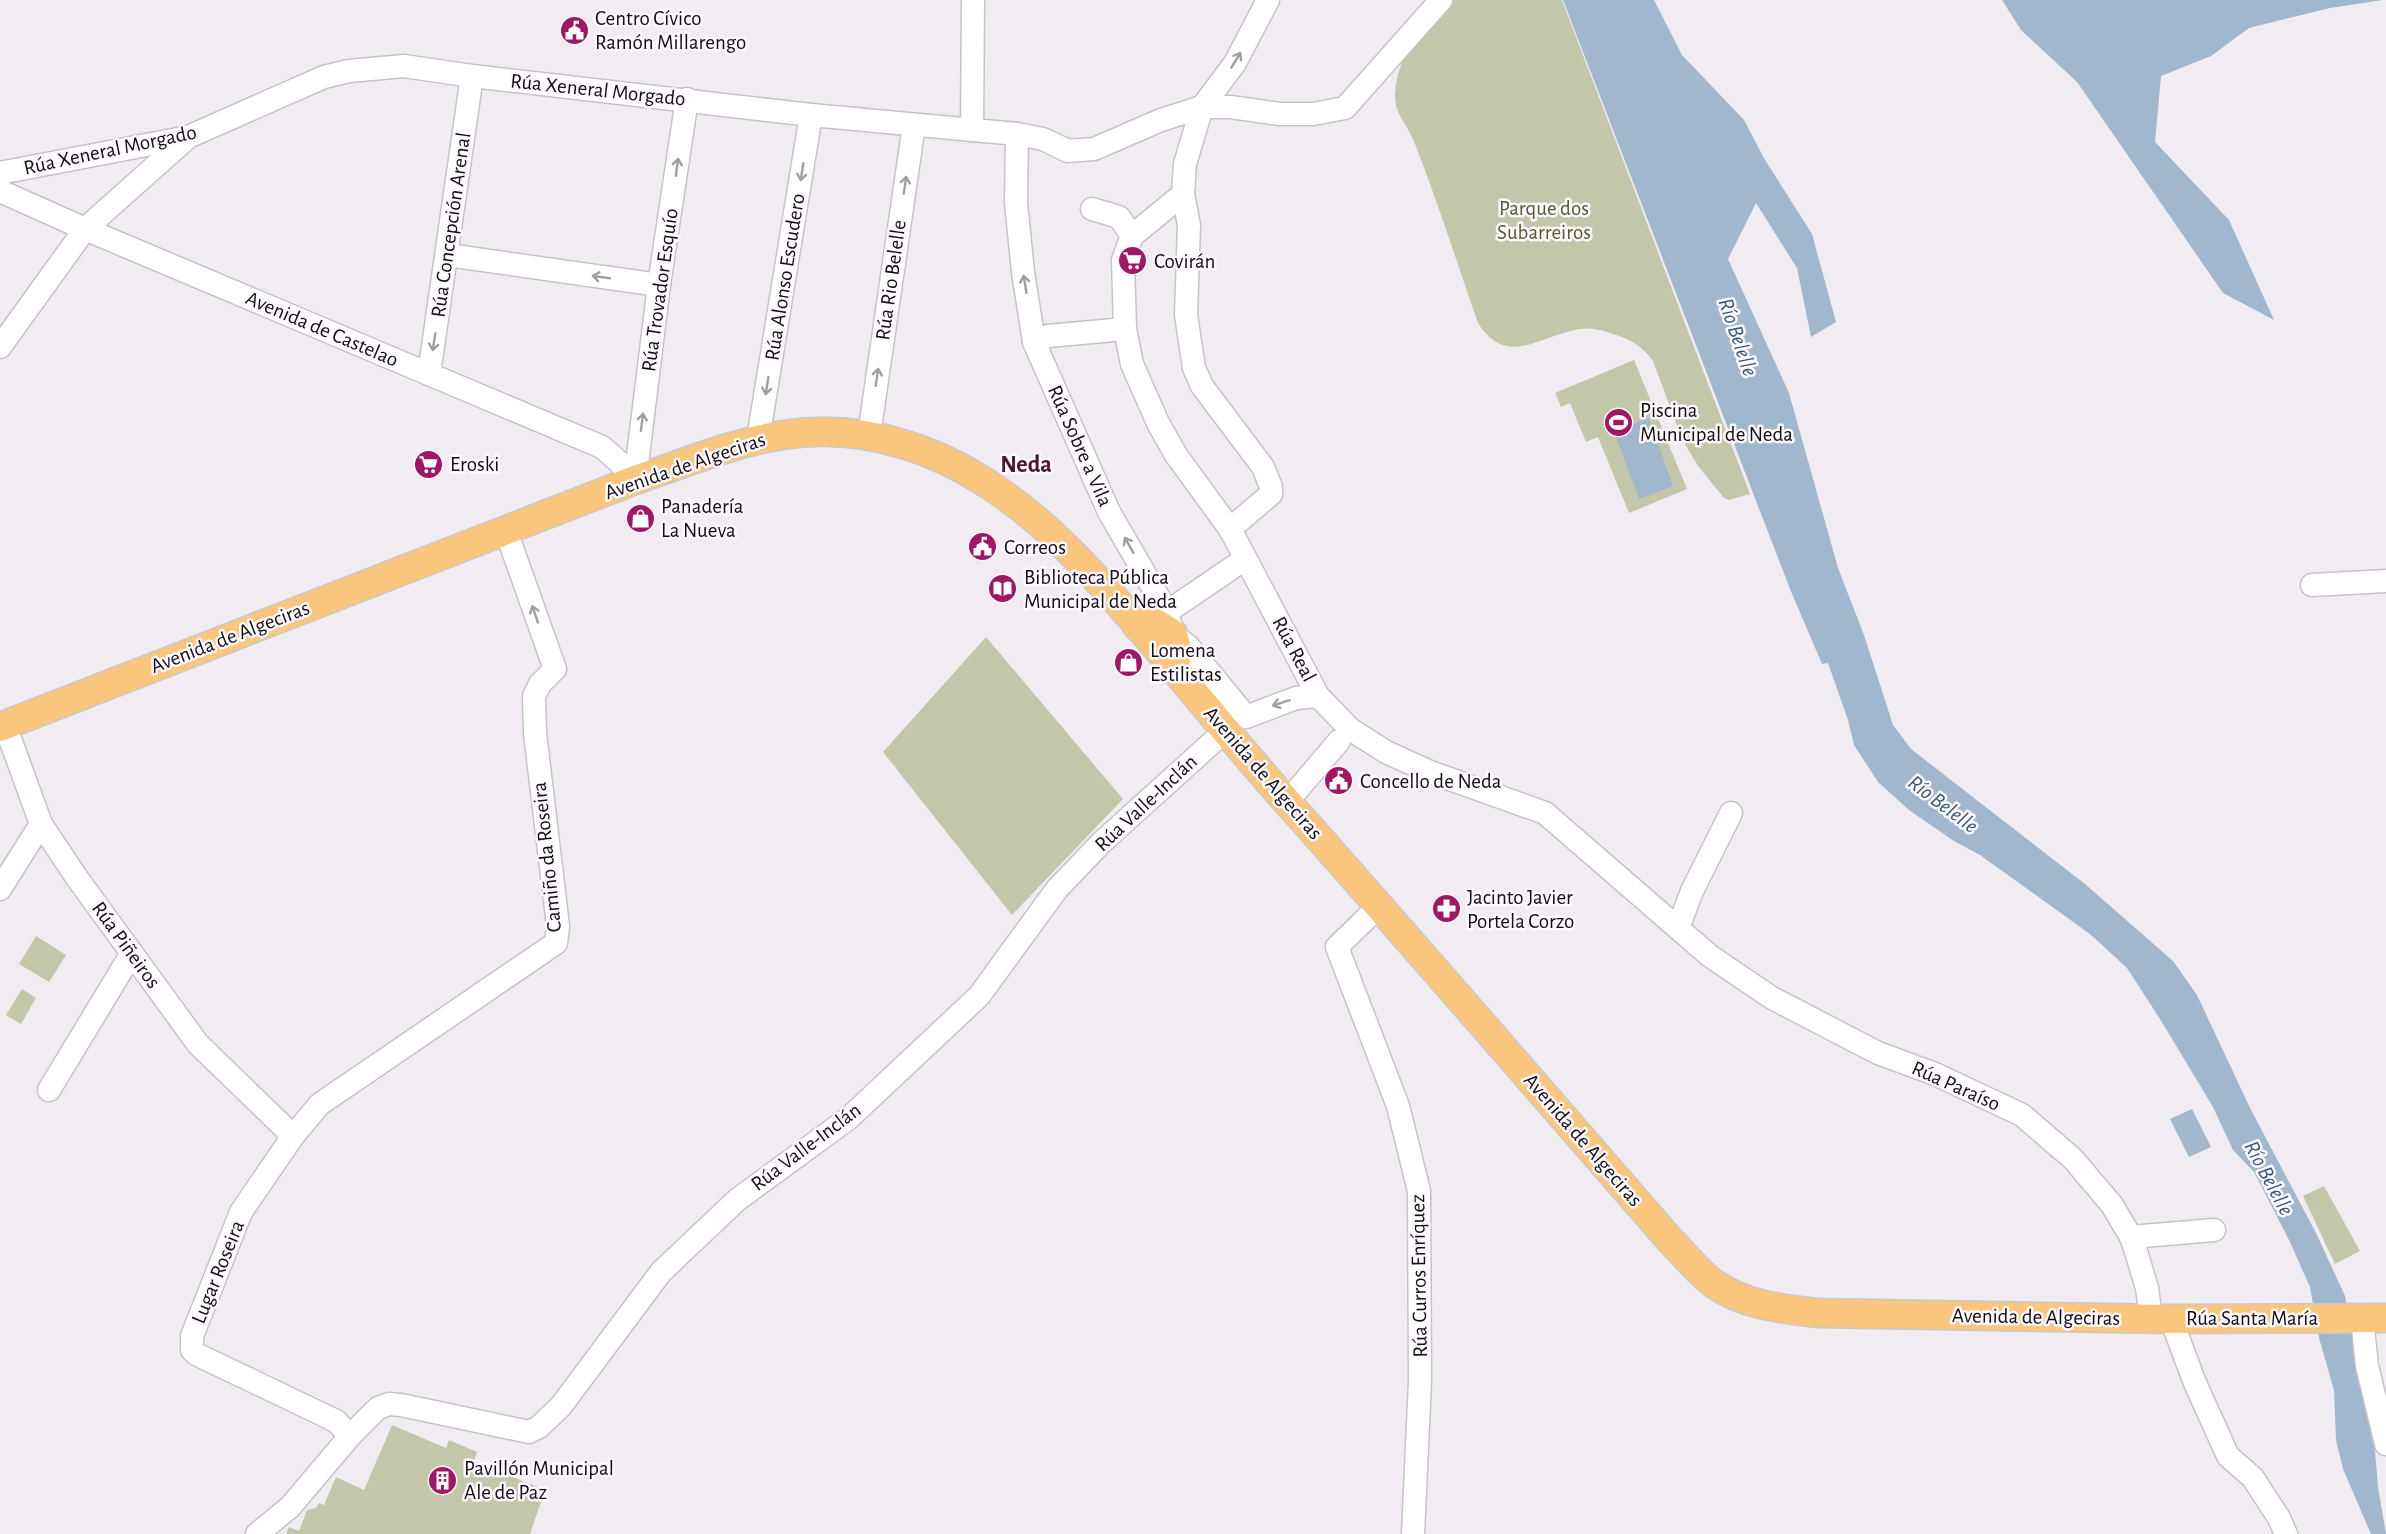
<svg xmlns="http://www.w3.org/2000/svg" width="2386" height="1534" font-family="'Alegreya Sans',sans-serif">
<rect width="100%" height="100%" fill="#f0ecf2"/>
<g fill="#c3c7aa">
<path d="M1448,0H1562L1750,494L1729,500L1724,498L1698,466L1682,439L1653,361C1643,347 1632,340 1616,335C1605,331 1592,327 1580,329C1540,335 1507,369 1478,323C1457,263 1438,203 1415,144C1409,126 1394,114 1395,94C1398,51 1422,31 1448,0Z"/>
<path d="M1634,360L1687,489L1629,513L1598,437L1586,442L1570,403L1561,407L1555,393Z"/>
<path d="M986,637L1123,799L1012,915L883,752Z"/>
<path d="M36,936L66,955L49,982L19,964Z"/>
<path d="M22,989L36,998L21,1024L6,1015Z"/>
<path d="M2324,1186L2360,1251L2335,1264L2303,1196Z"/>
<path d="M392,1425L446,1448L449,1440L477,1452L474,1461L545,1490L530,1534H286L289,1527L299,1531L307,1510L316,1508L319,1503L324,1505L336,1477L364,1490Z"/>
</g>
<g fill="#a0b7ce">
<path d="M1563,0H1654L1682,55L1744,120L1765,160L1812,234L1836,322L1811,337L1797,268L1756,203L1728,259L1789,393L1838,568L1864,635L1893,725L1911,749L2085,884L2173,961L2197,995L2250,1108L2317,1235L2345,1296L2352,1336L2374,1440L2378,1487L2386,1534H2371L2343,1469L2336,1440L2334,1390L2319,1338L2310,1287L2289,1240L2254,1172L2233,1150L2213,1107L2160,1019L2127,968L2090,934L1980,855L1954,841L1909,810L1878,782L1854,745L1848,720L1828,663L1822,664L1790,589Z"/>
<path d="M2002,0H2383L2330,8L2249,28L2211,56L2161,76L2155,142L2229,220L2274,320L2223,293L2077,82L2021,30Z"/>
<path d="M1649,418L1673,486L1639,499L1614,431Z"/>
<path d="M2192,1109L2211,1147L2189,1157L2170,1119Z"/>
</g>
<g fill="none" stroke-linecap="round" stroke-linejoin="round">
<defs>
<g id="minor">
<path d="M1268,0L1235,63L1202,107L1185,164L1183,194L1132,236L1123,260L1125,329L1132,364L1158,423L1176,455L1230,529L1318,696L1350,729L1386,752L1430,772L1545,813L1710,956L1772,998L1878,1053L1935,1074L2022,1115L2073,1159L2112,1205L2131,1237L2138,1258L2147,1288L2151,1318"/>
<path d="M972,130L973,0"/>
<path d="M1017,134L1016,203L1023,272L1034,342L1109,512L1167,612L1173,634L1189,647L1246,717L1296,698L1318,696"/>
<path d="M0,173L188,137L324,77L349,71L404,66L472,76L811,115L1017,134L1043,139L1068,151L1094,149L1161,120L1202,107H1230L1280,114H1313L1345,108L1441,0"/>
<path d="M0,191L85,229L602,447L619,462L635,480"/>
<path d="M1183,194L1189,225L1186,315L1194,368L1202,386L1263,467L1271,487V494L1230,529"/>
<path d="M1092,209L1119,217L1132,236"/>
<path d="M448,255L659,285"/>
<path d="M1034,342L1048,336L1125,329"/>
<path d="M0,347L85,229L187,138"/>
<path d="M429,374L472,76"/>
<path d="M869,435L914,125"/>
<path d="M758,439L811,115"/>
<path d="M635,480L659,285L687,99"/>
<path d="M2312,585L2386,581"/>
<path d="M1167,612L1245,559"/>
<path d="M5,725L41,824L77,878L198,1044L293,1136"/>
<path d="M1287,802L1339,741"/>
<path d="M0,889L41,824"/>
<path d="M1379,906L1337,947L1398,1106L1419,1191L1420,1381L1413,1534"/>
<path d="M1678,928L1692,891L1731,813"/>
<path d="M49,1090L132,953"/>
<path d="M2131,1237L2214,1230"/>
<path d="M2362,1318L2367,1366L2386,1444"/>
<path d="M2171,1319L2195,1383L2228,1456L2253,1478L2279,1518L2286,1534"/>
<path d="M350,1436L336,1421L196,1354L192,1350V1336L241,1212L293,1136L320,1104L556,943L558,926L535,733L534,696L540,684L555,669L506,531"/>
<path d="M257,1534L290,1507L350,1436L378,1408L389,1404L401,1405L529,1432L539,1427L561,1406L661,1272L737,1200L849,1118L979,996L1057,889L1101,843L1226,730"/>
</g>
<g id="major">
<path d="M1137,626L1151,620L1173,634L1178,653L1173,668"/>
<path d="M0,727L635,480C731,447 802,412 906,445C1019,480 1097,577 1171,665C1209,711 1248,758 1288,803C1417,948 1543,1094 1670,1240C1684,1254 1697,1271 1713,1283C1743,1305 1782,1309 1818,1313L2171,1319L2386,1318"/>
</g>
</defs>
<use href="#minor" stroke="#c6c2c7" stroke-width="25"/>
<use href="#major" stroke="#cacaca" stroke-width="31"/>
<use href="#minor" stroke="#fff" stroke-width="22"/>
<use href="#major" stroke="#fac57c" stroke-width="28"/>
</g>
<defs><path id="oneway-shaft" d="M-6 0H5M1.5-3L5.5 0L1.5 3" fill="none" stroke-width="1.6" stroke-linecap="round" stroke-linejoin="round" transform="scale(1.5)"/></defs>
<g stroke="#9f9f9f">
<use href="#oneway-shaft" transform="translate(1236 60) rotate(-59)"/>
<use href="#oneway-shaft" transform="translate(677 167) rotate(-82)"/>
<use href="#oneway-shaft" transform="translate(802 172) rotate(99)"/>
<use href="#oneway-shaft" transform="translate(905 185) rotate(-82)"/>
<use href="#oneway-shaft" transform="translate(601 277) rotate(-172)"/>
<use href="#oneway-shaft" transform="translate(1025 284) rotate(-99)"/>
<use href="#oneway-shaft" transform="translate(434 342) rotate(99)"/>
<use href="#oneway-shaft" transform="translate(877 377) rotate(-82)"/>
<use href="#oneway-shaft" transform="translate(767 386) rotate(99)"/>
<use href="#oneway-shaft" transform="translate(642 422) rotate(-83)"/>
<use href="#oneway-shaft" transform="translate(1129 545) rotate(-120)"/>
<use href="#oneway-shaft" transform="translate(535 614) rotate(-109)"/>
<use href="#oneway-shaft" transform="translate(1281 703) rotate(162)"/>
</g>
<defs>
<symbol id="civic-disc" viewBox="-11 -11 22 22"><circle r="9.5" fill="#a01764" stroke="#fdf9ff"/><path d="M-.6-6.5H3V-4.5H.6V-3L4-1V1h2V6H-6V1h2V-1L-.6-3ZM-1.2 2.5V6h2.4V2.5Z" fill="#fff"/></symbol>
<symbol id="supermarket-disc" viewBox="-11 -11 22 22"><circle r="9.5" fill="#a01764" stroke="#fdf9ff"/><path d="M-6-5.5h2.5l.6 2H6L4.5 2H-2.5L-4.4-4H-6ZM-1.5 3.2a1.3 1.3 0 1 0 .1 0ZM3 3.2a1.3 1.3 0 1 0 .1 0Z" fill="#fff"/></symbol>
<symbol id="stadium-disc" viewBox="-11 -11 22 22"><circle r="9.5" fill="#a01764" stroke="#fdf9ff"/><path d="M0-5a6.5 5 0 1 0 0 10a6.5 5 0 1 0 0-10ZM-3.5-1.8h7v3.6h-7Z" fill="#fff"/></symbol>
<symbol id="shop-disc" viewBox="-11 -11 22 22"><circle r="9.5" fill="#a01764" stroke="#fdf9ff"/><path d="M-5-2.5h2.3a2.7 3.5 0 0 1 5.4 0H5L5.5 6h-11ZM-1.5-2.5h3a1.5 2.3 0 0 0-3 0Z" fill="#fff"/></symbol>
<symbol id="library-disc" viewBox="-11 -11 22 22"><circle r="9.5" fill="#a01764" stroke="#fdf9ff"/><path d="M-6-4Q-3-5.5-.7-3.5V5Q-3 3-6 4ZM6-4Q3-5.5 .7-3.5V5Q3 3 6 4Z" fill="#fff"/></symbol>
<symbol id="pharmacy-disc" viewBox="-11 -11 22 22"><circle r="9.5" fill="#a01764" stroke="#fdf9ff"/><path d="M-2-6h4v4h4v4h-4v4h-4v-4h-4v-4h4Z" fill="#fff"/></symbol>
<symbol id="building-disc" viewBox="-11 -11 22 22"><circle r="9.5" fill="#a01764" stroke="#fdf9ff"/><path d="M-4-6H4V6H1V3H-1V6H-4ZM-2.5-4.3h1.7v1.8h-1.7ZM.8-4.3h1.7v1.8H.8ZM-2.5-1h1.7V.8h-1.7ZM.8-1h1.7V.8H.8Z" fill="#fff"/></symbol>
</defs>
<g fill-rule="evenodd">
<use href="#civic-disc" x="558" y="14" width="33" height="33"/>
<use href="#supermarket-disc" x="1116" y="244" width="33" height="33"/>
<use href="#stadium-disc" x="1602" y="406" width="33" height="33"/>
<use href="#supermarket-disc" x="412" y="448" width="33" height="33"/>
<use href="#shop-disc" x="624" y="502" width="33" height="33"/>
<use href="#civic-disc" x="966" y="530" width="33" height="33"/>
<use href="#library-disc" x="986" y="572" width="33" height="33"/>
<use href="#shop-disc" x="1112" y="646" width="33" height="33"/>
<use href="#civic-disc" x="1322" y="764" width="33" height="33"/>
<use href="#pharmacy-disc" x="1430" y="892" width="33" height="33"/>
<use href="#building-disc" x="426" y="1464" width="33" height="33"/>
</g>
<g text-anchor="middle" dominant-baseline="central" stroke-width="5" stroke-linejoin="round" paint-order="stroke">
<g font-size="21" fill="#100e10" stroke="#fdf9ff" text-anchor="start">
<text x="595" y="18">Centro Cívico<tspan x="595" dy="24">Ramón Millarengo</tspan></text>
<text x="1154" y="261">Covirán</text>
<text x="1640" y="410">Piscina<tspan x="1640" dy="24">Municipal de Neda</tspan></text>
<text x="450" y="464">Eroski</text>
<text x="661" y="506">Panadería<tspan x="661" dy="24">La Nueva</tspan></text>
<text x="1004" y="547">Correos</text>
<text x="1024" y="577">Biblioteca Pública<tspan x="1024" dy="24">Municipal de Neda</tspan></text>
<text x="1150" y="650">Lomena<tspan x="1150" dy="24">Estilistas</tspan></text>
<text x="1360" y="781">Concello de Neda</text>
<text x="1467" y="897">Jacinto Javier<tspan x="1467" dy="24">Portela Corzo</tspan></text>
<text x="464" y="1468">Pavillón Municipal<tspan x="464" dy="24">Ale de Paz</tspan></text>
</g>
<g font-size="21" fill="#100e10" stroke="#fdf9ff">
<text transform="translate(598 90) rotate(6)">Rúa Xeneral Morgado</text>
<text transform="translate(110 150) rotate(-12)">Rúa Xeneral Morgado</text>
<text transform="translate(451 225) rotate(-82)">Rúa Concepción Arenal</text>
<text transform="translate(785 277) rotate(-81)">Rúa Alonso Escudero</text>
<text transform="translate(891 280) rotate(-82)">Rúa Rio Belelle</text>
<text transform="translate(660 290) rotate(-82)">Rúa Trovador Esquío</text>
<text transform="translate(322 329) rotate(23)">Avenida de Castelao</text>
<text transform="translate(1080 446) rotate(66)">Rúa Sobre a Vila</text>
<text transform="translate(685 466) rotate(-19)">Avenida de Algeciras</text>
<text transform="translate(230 637) rotate(-21)">Avenida de Algeciras</text>
<text transform="translate(1294 649) rotate(62)">Rúa Real</text>
<text transform="translate(1263 773) rotate(49)">Avenida de Algeciras</text>
<text transform="translate(1146 803) rotate(-43)">Rúa Valle-Inclán</text>
<text transform="translate(547 857) rotate(-96)">Camiño da Roseira</text>
<text transform="translate(126 945) rotate(54)">Rúa Piñeiros</text>
<text transform="translate(1956 1086) rotate(24)">Rúa Paraíso</text>
<text transform="translate(1583 1140) rotate(49)">Avenida de Algeciras</text>
<text transform="translate(806 1147) rotate(-37)">Rúa Valle-Inclán</text>
<text transform="translate(218 1272) rotate(-68)">Lugar Roseira</text>
<text transform="translate(1419 1276) rotate(-91)">Rúa Curros Enríquez</text>
<text transform="translate(2036 1317) rotate(1)">Avenida de Algeciras</text>
<text x="2252" y="1318">Rúa Santa María</text>
</g>
<g font-size="21" fill="#555927" stroke="#fdf9ff">
<text x="1544" y="208">Parque dos<tspan x="1544" dy="24">Subarreiros</tspan></text>
</g>
<g font-size="22" font-style="italic" fill="#32597b" stroke="#fdf9ff">
<text transform="translate(1738 337) rotate(71)">Río Belelle</text>
<text transform="translate(1943 804) rotate(37)">Río Belelle</text>
<text transform="translate(2269 1178) rotate(62)">Río Belelle</text>
</g>
<g font-size="24" font-weight="bold" fill="#521233" stroke="#fdf9ff">
<text x="1026" y="465">Neda</text>
</g>
</g>
</svg>
